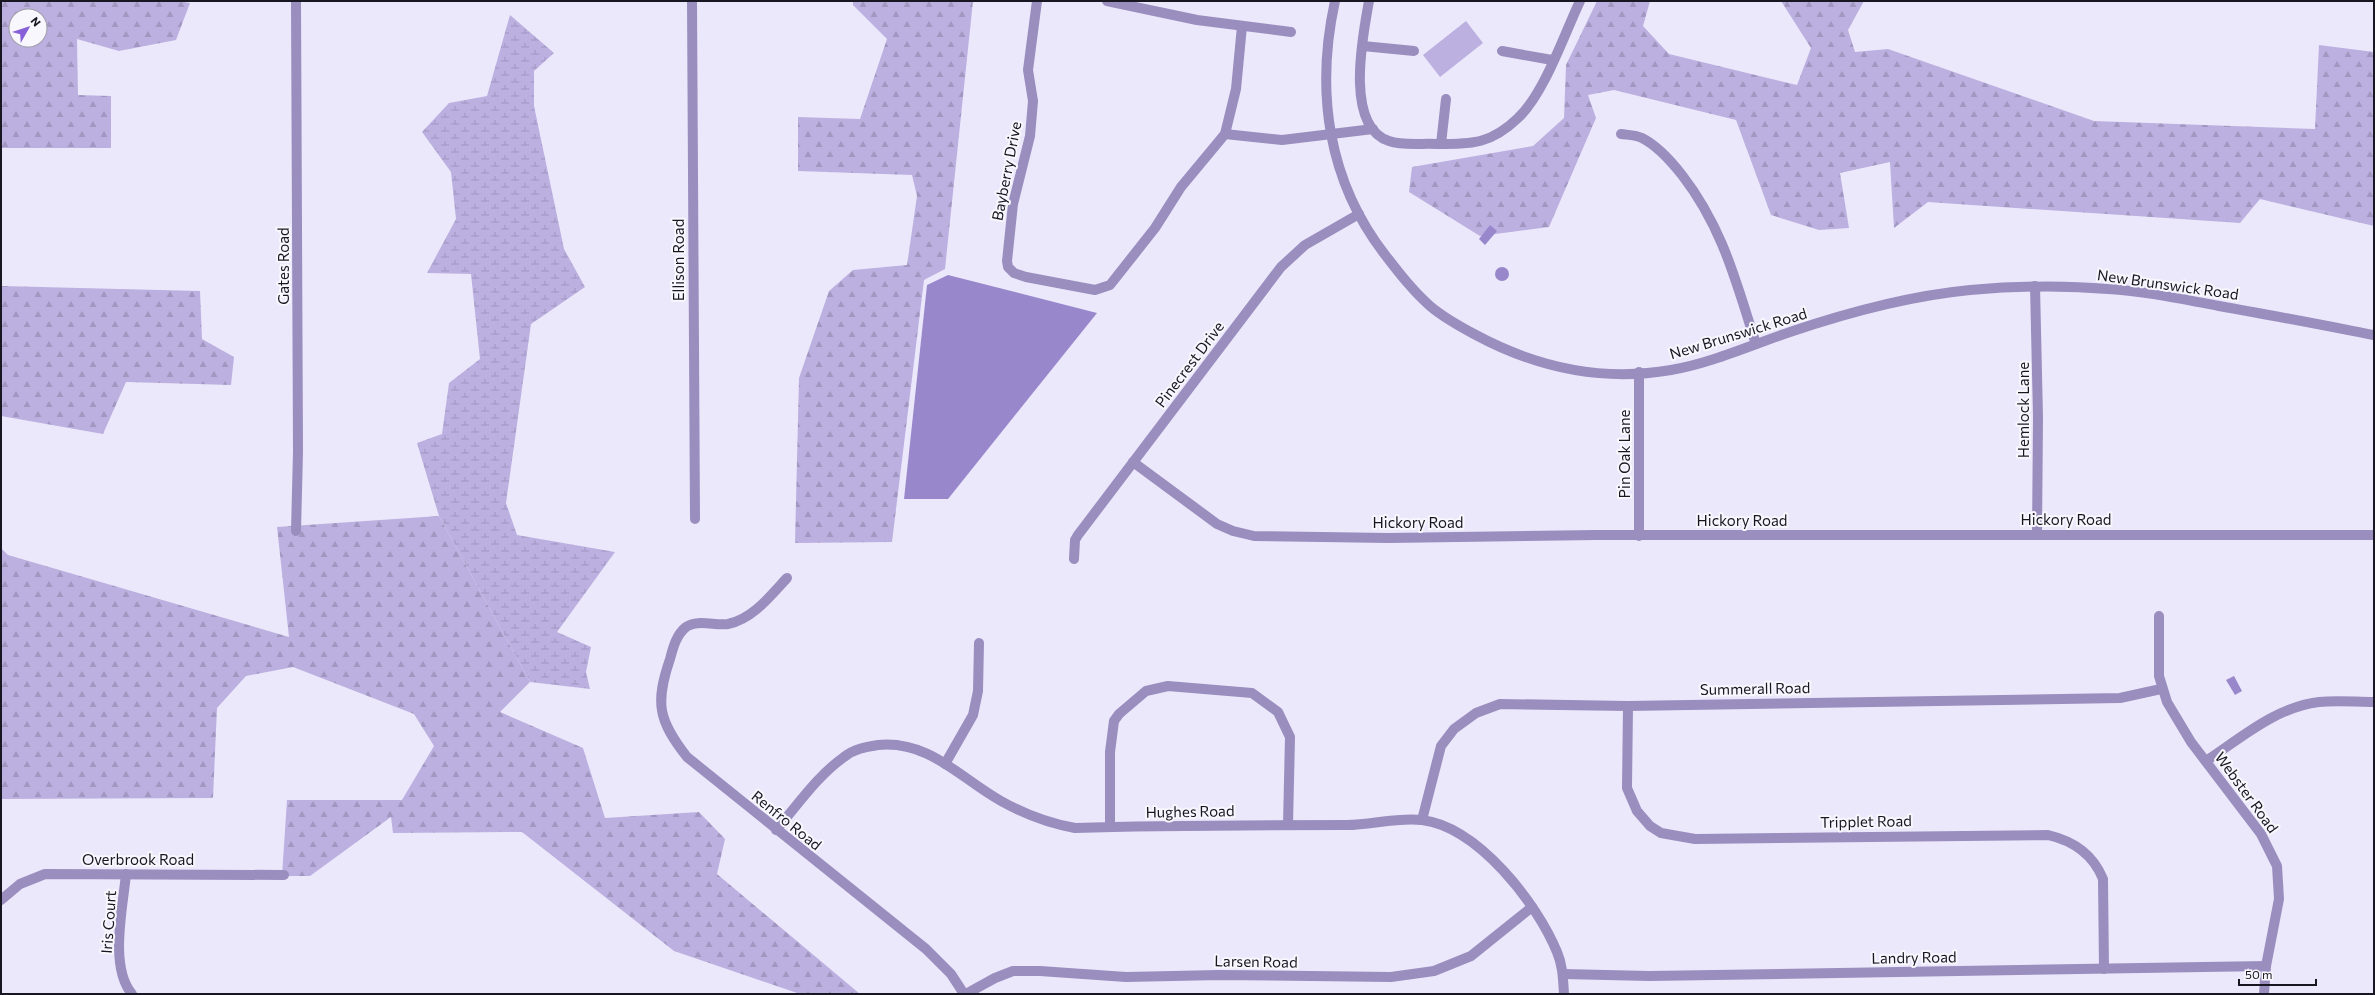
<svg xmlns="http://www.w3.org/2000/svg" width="2375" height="995" font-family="Commissioner,sans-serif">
<defs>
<pattern id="forest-firs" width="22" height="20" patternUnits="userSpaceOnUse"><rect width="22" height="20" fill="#bcb0e0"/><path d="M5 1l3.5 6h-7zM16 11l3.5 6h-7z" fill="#a197c0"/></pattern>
<pattern id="wetland-marsh" width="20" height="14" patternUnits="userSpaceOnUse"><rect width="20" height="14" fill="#bcb0e0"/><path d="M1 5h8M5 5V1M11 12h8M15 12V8" fill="none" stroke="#a197c0"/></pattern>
</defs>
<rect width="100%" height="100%" fill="#ece8fb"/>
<g fill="url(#forest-firs)" fill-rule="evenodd">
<path d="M1,1H179L190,3L176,40L119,51L77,39L78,95L111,96V148H1ZM16,16H40V40H16Z"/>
<path d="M853,1H973L945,269L924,280L892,542L795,543L799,378L829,291L853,270L907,265L917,196L912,175L798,171V117L860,119L887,39L853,5Z"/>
<path d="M1597,1H1650L1643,26L1669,54L1797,85L1811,48L1781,1H1864L1848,30L1855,52L1888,49L2094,121L2315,129L2319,45L2374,52V226L2260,199L2240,223L1928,202L1894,228L1890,162L1840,173L1849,228L1819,230L1771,215L1736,120L1614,90L1588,95L1596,118L1549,227L1480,236L1409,192L1412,167L1533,146L1564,118L1566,65Z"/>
<path d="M1,286L200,291L202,339L234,357L231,385L126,382L103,434L1,416Z"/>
<path d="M439,516L530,682L500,712L583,748L605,818L699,812L725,839L717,874L860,994H800L674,951L522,832L393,833L391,817L310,876H282L287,800H402L434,746L414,714L293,667L246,676L217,708L213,798L1,799V548L8,555L289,637L277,527Z"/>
</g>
<path fill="url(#wetland-marsh)" d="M510,15L554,53L534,71V106L564,249L585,287L531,324L506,503L517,535L615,552L557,632L591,647L586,672L590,689L530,682L439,516L417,443L442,434L449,383L480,359L471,274L427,273L456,219L451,172L422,132L449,103L487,96Z"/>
<path fill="#bcb0e0" d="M1466,21L1483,43L1440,77L1423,55Z"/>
<g fill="#9987cc">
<path d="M1490,225L1497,231L1485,245L1479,239Z"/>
<circle cx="1502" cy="274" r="7"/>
<path d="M948,275L1097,313L948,499H904L927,285Z"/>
<path d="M2234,676L2242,691L2235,695L2226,680Z"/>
</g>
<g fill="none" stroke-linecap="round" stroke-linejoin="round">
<g stroke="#9a8ebf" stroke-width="10">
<path d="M692,1L695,519"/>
<path d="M1037,1L1028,70L1033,101L1030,136L1013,204L1007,261L1008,267L1014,273L1026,277L1095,290L1110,285L1155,228L1181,187L1225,134L1236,89L1242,26"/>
<path d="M1107,1L1197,20L1291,32"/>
<path d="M1369,1C1363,35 1344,126 1389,141C1403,146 1422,143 1437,144C1473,144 1491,144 1518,118C1544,94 1564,35 1580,1"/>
<path d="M1363,46L1414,51"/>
<path d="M1502,51L1552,60"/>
<path d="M1225,134L1282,140L1373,129"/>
<path d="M1621,134C1628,135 1636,135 1642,138C1658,146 1671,161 1682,175C1723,228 1736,282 1756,344"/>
<path d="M1441,144L1446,99"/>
<path d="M2035,286L2038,417L2037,534"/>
<path d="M1133,462L1217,524L1233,531L1254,536L1389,538L1596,535H2374"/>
<path d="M296,531L298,452L296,1"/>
<path d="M1639,536V372"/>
<path d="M1074,559L1075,540L1078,535L1281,267L1305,245L1359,214"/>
<path d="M787,578C771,595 753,619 728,624C716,626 697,619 686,627C676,635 673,648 670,659C655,703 658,720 687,757L926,949L951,974L964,994"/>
<path d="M2159,616V676L2167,702L2191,742L2261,834L2277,866L2279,899L2266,966L2264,994"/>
<path d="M1628,706L1627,788L1637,811L1650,826L1661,833L1695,839L2048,835C2074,841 2093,854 2103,879L2104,969"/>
<path d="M2206,761C2241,738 2276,707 2319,702C2337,700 2356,702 2374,702"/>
<path d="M945,764L973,715L978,691L979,643"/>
<path d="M1422,820L1441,746L1454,729L1476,713L1500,704L1628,706L2120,698L2161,689"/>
<path d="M1110,827V752L1114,721L1119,714L1146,691L1168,686L1252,693L1278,712L1290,737L1288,825"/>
<path d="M776,830C797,806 817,776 844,757C854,749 865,747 878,745C929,740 960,778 1001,801C1026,815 1047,823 1075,828C1165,825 1256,825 1347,825C1371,825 1397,817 1422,820C1478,827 1537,903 1557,952C1563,966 1563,980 1564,994"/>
<path d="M126,874C123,907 109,967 132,994"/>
<path d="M1,900L20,884L45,874L284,875"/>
<path d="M1563,974L1649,976L2266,966"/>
<path d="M966,994L995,978L1013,971H1040L1126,977L1219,975L1391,977L1434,971L1471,956L1532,907"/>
</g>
<path stroke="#9a8ebf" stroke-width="10" d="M1335,1C1315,92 1328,182 1386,256C1400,274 1413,291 1430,306C1443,317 1459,326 1474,334C1535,367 1602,382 1671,370C1712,363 1751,345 1790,332C1849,312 1908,296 1970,290C2016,286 2062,285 2108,289C2145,291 2182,299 2219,306C2271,315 2322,325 2374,335"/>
</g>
<g text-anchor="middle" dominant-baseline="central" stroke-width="4" stroke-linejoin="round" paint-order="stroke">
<g font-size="15" fill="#181621" stroke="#f8f7fd">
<text transform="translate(1006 171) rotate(-79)">Bayberry Drive</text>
<text transform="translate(678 260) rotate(-90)">Ellison Road</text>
<text transform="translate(283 266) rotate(-90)">Gates Road</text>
<text transform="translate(2168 284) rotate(8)">New Brunswick Road</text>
<text transform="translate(1738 333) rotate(-17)">New Brunswick Road</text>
<text transform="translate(1189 364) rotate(-53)">Pinecrest Drive</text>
<text transform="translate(2023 410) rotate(-90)">Hemlock Lane</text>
<text transform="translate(1624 454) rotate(-90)">Pin Oak Lane</text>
<text x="2066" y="519">Hickory Road</text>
<text x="1742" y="520">Hickory Road</text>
<text x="1418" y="522">Hickory Road</text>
<text transform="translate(1755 688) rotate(-1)">Summerall Road</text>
<text transform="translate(2247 792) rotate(54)">Webster Road</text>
<text transform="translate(1190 811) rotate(-1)">Hughes Road</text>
<text transform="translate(787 820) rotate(39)">Renfro Road</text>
<text transform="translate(1866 821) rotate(-1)">Tripplet Road</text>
<text x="138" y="859">Overbrook Road</text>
<text transform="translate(108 922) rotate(-86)">Iris Court</text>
<text transform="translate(1914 957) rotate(-1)">Landry Road</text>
<text transform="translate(1256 961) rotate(1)">Larsen Road</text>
</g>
</g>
<rect width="2375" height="995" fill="none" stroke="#181621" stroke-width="4"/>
<g transform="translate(28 28) rotate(51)"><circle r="19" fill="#f8f7fd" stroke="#9e9da5"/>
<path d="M0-3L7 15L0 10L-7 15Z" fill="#875fd9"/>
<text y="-6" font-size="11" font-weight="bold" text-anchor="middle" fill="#181621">N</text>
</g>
<path d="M2239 979v6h77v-6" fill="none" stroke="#181621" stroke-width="2"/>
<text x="2245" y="979" font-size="12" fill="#181621" stroke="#f8f7fd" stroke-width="3" paint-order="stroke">50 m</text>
</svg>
